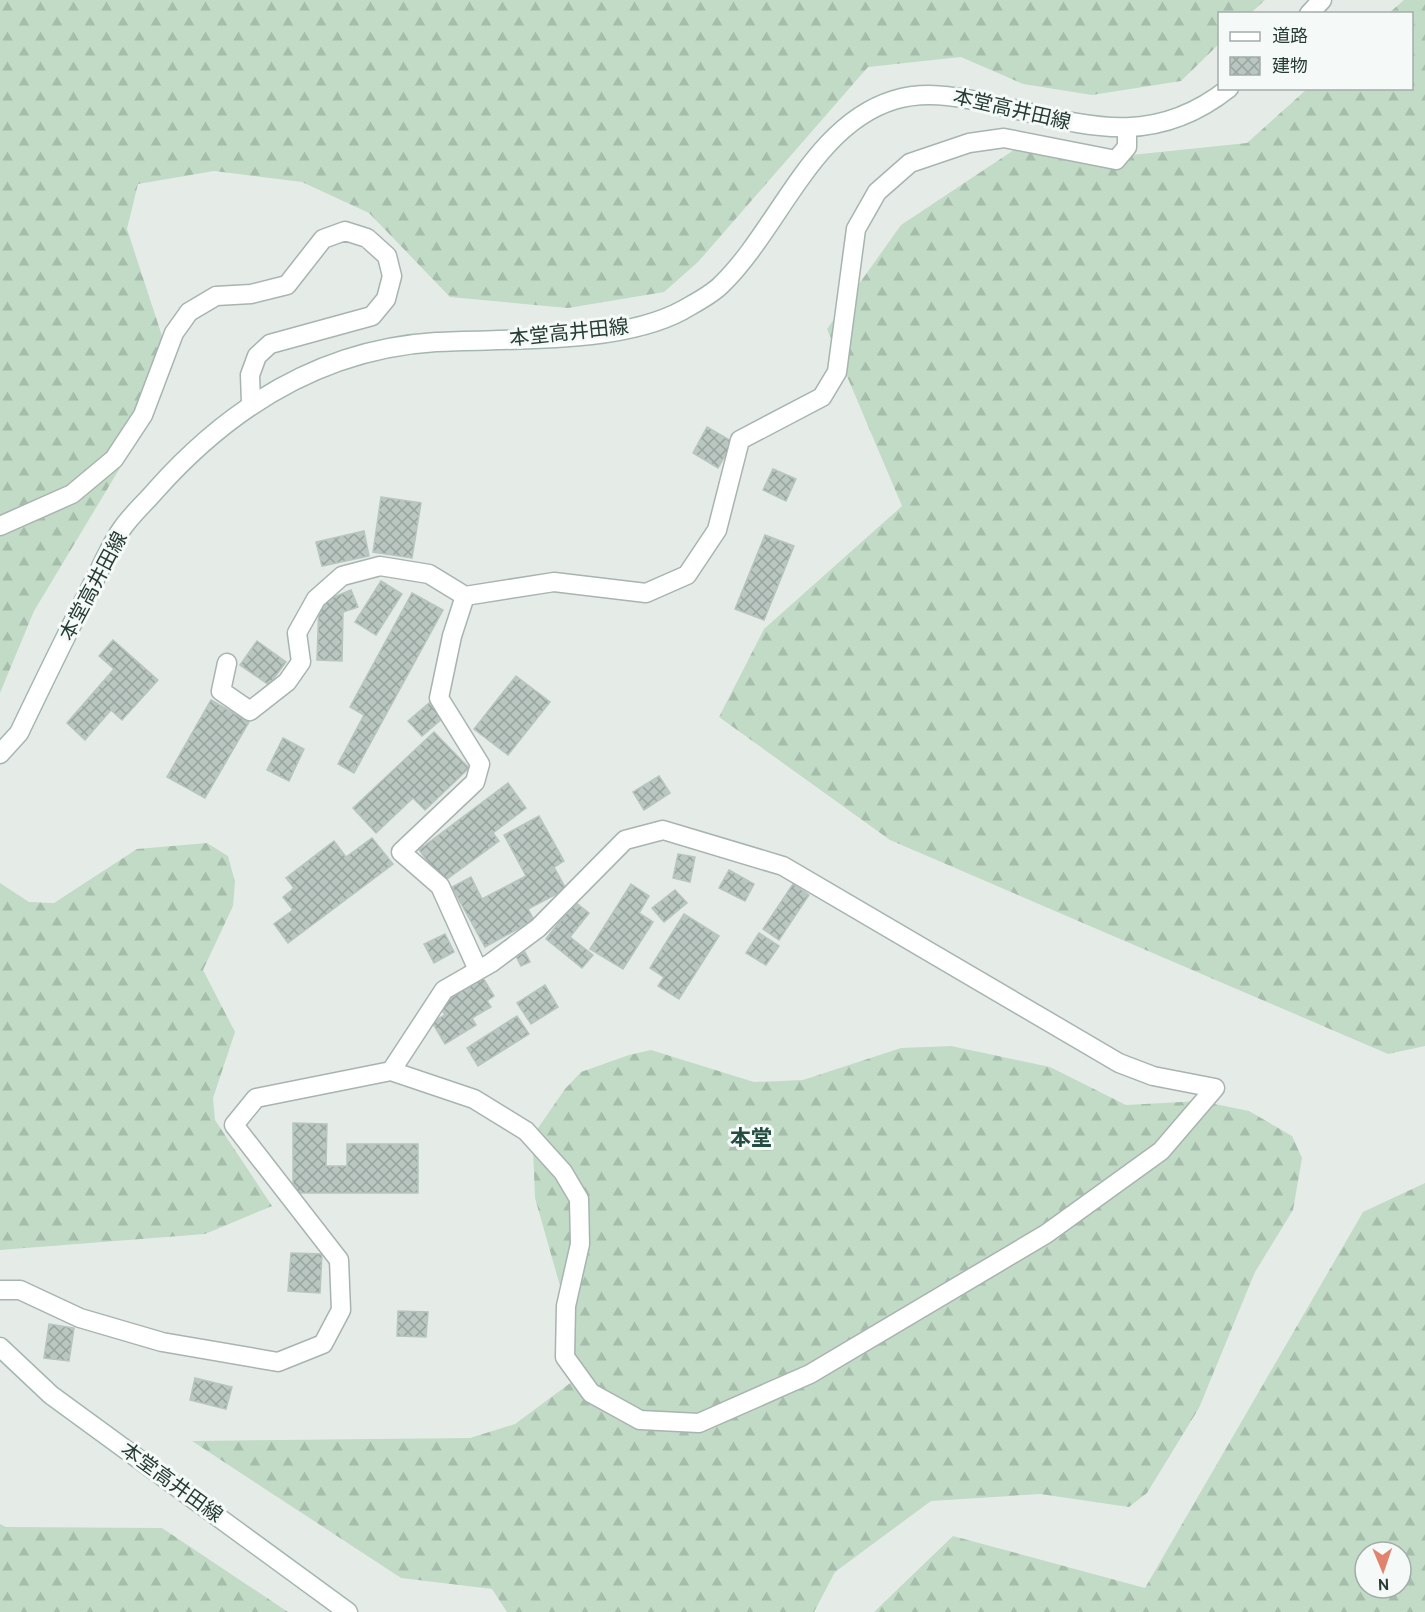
<svg xmlns="http://www.w3.org/2000/svg" width="1425" height="1612" font-family="Cabin,'Noto Sans JP',sans-serif">
<defs>
<pattern id="forest-firs" width="22" height="20" patternUnits="userSpaceOnUse" patternTransform="scale(1.5)"><rect width="22" height="20" fill="#c1dbc6"/><path d="M5 1l3.5 6h-7zM16 11l3.5 6h-7z" fill="#a6bdab"/></pattern>
<pattern id="building-cross-hatch" width="8" height="8" patternUnits="userSpaceOnUse" patternTransform="scale(1.5)"><rect width="8" height="8" fill="#bac7c1"/><path d="M0 0l8 8M0 8l8-8" fill="none" stroke="#97a39e"/></pattern>
</defs>
<rect width="100%" height="100%" fill="#e5ece8"/>
<g fill="url(#forest-firs)" fill-rule="evenodd">
<path d="M0,0H1265L1251,13L1220,14L1219,44L1181,81L1092,95L1023,84L961,57L868,67L698,262L664,292L568,308L450,297L369,213L302,182L214,171L138,184L127,229L164,342L153,413L34,611L0,693Z"/>
<path d="M1404,0H1425V1046L1388,1054L890,840L719,717L764,629L902,506L827,329L901,225L1023,144L1102,158L1247,143L1307,89L1412,88V14L1389,13Z"/>
<path d="M207,843L228,856L235,882L233,906L203,970L235,1032L213,1098L215,1120L272,1206L205,1234L0,1250V883L29,902L54,903L137,849Z"/>
<path d="M951,1046L1050,1067L1126,1105L1200,1101L1249,1111L1292,1136L1302,1158L1293,1210L1255,1272L1199,1408L1147,1493L1129,1507L1040,1494L931,1501L835,1572L814,1612H507L492,1589L401,1578L192,1441L470,1438L515,1424L573,1381L568,1314L535,1198L533,1149L538,1128L565,1089L581,1072L629,1055L651,1050L754,1082L803,1080L901,1048Z"/>
<path d="M1425,1183V1612H874L953,1536L1145,1588L1363,1212ZM1365,1552H1401V1588H1365Z"/>
<path d="M0,1524L6,1527L162,1528L288,1612H0Z"/>
</g>
<g fill="url(#building-cross-hatch)" stroke="#b8c5bf" stroke-width="1.5">
<path d="M707,427L733,442L718,468L693,453Z"/>
<path d="M773,469L796,479L786,501L763,490Z"/>
<path d="M381,497L421,503L412,558L373,552Z"/>
<path d="M364,531L369,556L322,566L316,542Z"/>
<path d="M765,535L794,546L764,620L735,609Z"/>
<path d="M381,581L402,594L376,635L355,622Z"/>
<path d="M351,590L358,607L343,612L342,661L317,660L319,603Z"/>
<path d="M412,593L443,610L354,773L338,764L364,715L350,707Z"/>
<path d="M113,640L158,680L122,720L111,710L85,740L67,723L114,669L99,656Z"/>
<path d="M257,641L286,662L269,685L240,665Z"/>
<path d="M516,676L550,702L508,755L474,729Z"/>
<path d="M211,700L249,722L205,798L167,777Z"/>
<path d="M429,703L443,718L422,736L408,721Z"/>
<path d="M434,732L469,768L425,810L413,798L376,833L353,808Z"/>
<path d="M283,738L304,749L289,781L267,770Z"/>
<path d="M659,776L670,793L644,810L633,792Z"/>
<path d="M508,783L526,808L493,833L499,841L443,882L419,850Z"/>
<path d="M539,816L564,861L554,867L566,889L528,909L534,920L485,947L452,887L471,877L482,899L526,876L504,835Z"/>
<path d="M372,838L393,864L288,943L274,924L293,910L283,897L294,888L286,878L334,841L346,857Z"/>
<path d="M678,854L695,857L690,882L673,878Z"/>
<path d="M729,870L754,884L745,901L719,888Z"/>
<path d="M631,884L649,896L639,913L653,922L623,969L590,949Z"/>
<path d="M793,884L809,895L779,940L763,929Z"/>
<path d="M675,890L687,903L664,922L652,908Z"/>
<path d="M575,902L589,913L570,937L593,955L582,968L546,939Z"/>
<path d="M684,914L719,936L679,999L658,986L664,977L650,968Z"/>
<path d="M759,933L779,946L766,965L746,953Z"/>
<path d="M445,934L454,952L434,963L424,944Z"/>
<path d="M525,952L530,962L521,966L516,956Z"/>
<path d="M483,978L494,996L487,1001L491,1007L472,1018L476,1025L445,1044L432,1022L445,1015L439,1005Z"/>
<path d="M545,985L558,1007L531,1024L517,1003Z"/>
<path d="M517,1016L529,1034L478,1066L467,1048Z"/>
<path d="M293,1123L327,1124L326,1166H347V1144H418V1193H293Z"/>
<path d="M291,1253L322,1254L320,1293L288,1291Z"/>
<path d="M398,1311L428,1312L426,1337L397,1336Z"/>
<path d="M49,1324L74,1328L69,1361L44,1358Z"/>
<path d="M195,1378L232,1387L226,1409L190,1400Z"/>
</g>
<g fill="none" stroke-linecap="round" stroke-linejoin="round">
<defs>
<g id="street">
<path d="M0,526L72,494L114,459L143,415L174,333L189,312L216,296L251,294L287,285L323,239L345,231L367,238L387,256L392,276L386,299L372,316L270,344L257,356L250,375L251,403"/>
<path d="M465,596L452,636L439,698L480,764L475,782L401,852L440,886L478,970"/>
<path d="M227,663L221,691L250,711L287,682L301,662L297,633L316,599L342,576L380,566L429,574L465,596L554,582L646,593L687,575L717,530L740,440L822,397L837,372L856,229L877,192L910,163L969,143L1004,138L1116,160L1127,147V129"/>
<path d="M0,1290H20L80,1318L162,1342L278,1362L323,1344L341,1310L339,1260L234,1125L256,1098L391,1071L474,1099L526,1131L563,1172L579,1199L580,1244L566,1306L565,1357L591,1393L640,1420L699,1423L810,1374L1046,1234L1161,1151L1215,1088L1153,1076L1119,1063L783,866L663,830L625,840L538,928L491,963L444,990L391,1071"/>
</g>
<g id="secondary">
<path d="M1309,14L1322,0"/>
<path d="M0,754L19,733C43,683 67,633 93,583C102,566 110,546 121,530C131,515 145,503 156,490C231,406 322,349 436,342C508,338 619,345 683,310C695,303 711,295 721,285C779,229 812,125 894,100C924,91 953,96 983,102C1074,121 1146,154 1229,88"/>
<path d="M0,1347L51,1395L348,1612"/>
</g>
</defs>
<use href="#street" stroke="#a8b4af" stroke-width="21"/>
<use href="#secondary" stroke="#a4b7af" stroke-width="21"/>
<use href="#street" stroke="#fff" stroke-width="18"/>
<use href="#secondary" stroke="#fff" stroke-width="18"/>
</g>
<g text-anchor="middle" dominant-baseline="central" stroke-width="6" stroke-linejoin="round" paint-order="stroke">
<g font-size="20" fill="#263c35" stroke="#f5f9f7">
<text transform="translate(1012 109) rotate(13)">本堂高井田線</text>
<text transform="translate(569 332) rotate(-6)">本堂高井田線</text>
<text transform="translate(93 586) rotate(-62)">本堂高井田線</text>
<text transform="translate(172 1482) rotate(36)">本堂高井田線</text>
</g>
<g font-size="21" font-weight="bold" fill="#244c40" stroke="#f5f9f7">
<text x="751" y="1137">本堂</text>
</g>
</g>
<rect x="1218" y="12" width="195" height="78" fill="#f5f9f7" stroke="#a2ada9" stroke-width="1.5"/>
<rect x="1230" y="32" width="30" height="9" fill="#ffffff" stroke="#a2ada9" stroke-width="1.5"/>
<text x="1272" y="42" font-size="18" fill="#263c35">道路</text>
<rect x="1230" y="57" width="30" height="18" fill="url(#building-cross-hatch)" stroke="#a2ada9" stroke-width="1.5"/>
<text x="1272" y="72" font-size="18" fill="#263c35">建物</text>
<g transform="translate(1383 1570) rotate(178)"><circle r="28" fill="#f5f9f7" stroke="#a2ada9" stroke-width="1.5"/>
<path d="M0-4.5L10 22L0 15L-10 22Z" fill="#e1836e"/>
<text y="-9" font-size="16" font-weight="bold" text-anchor="middle" fill="#263c35">N</text>
</g>
</svg>
